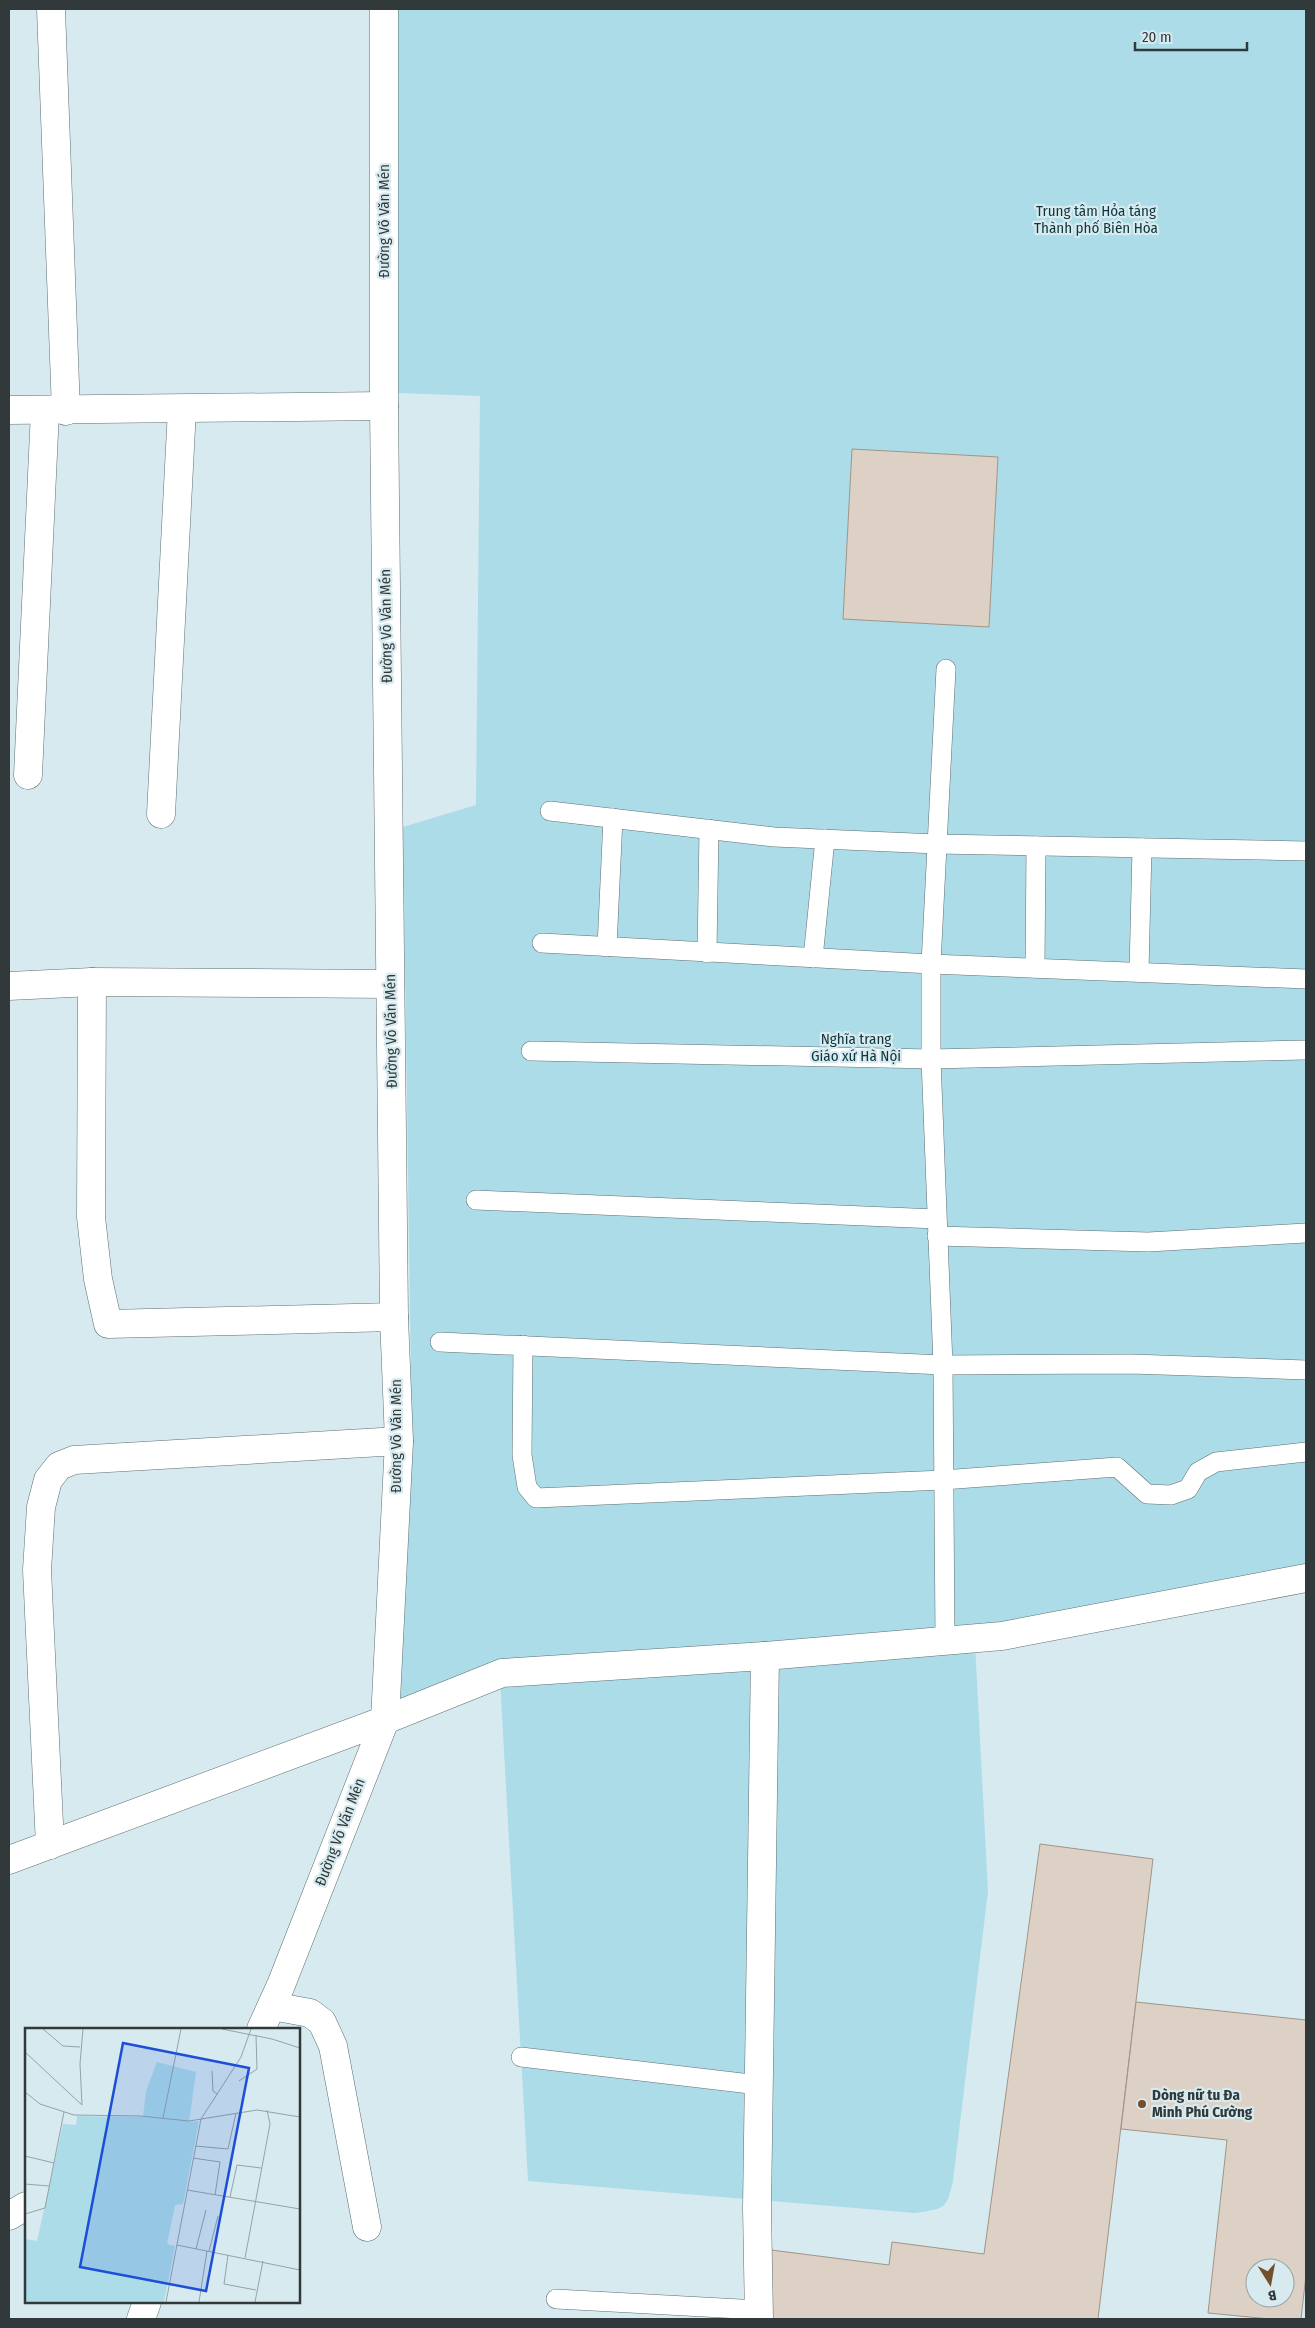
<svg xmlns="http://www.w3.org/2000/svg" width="1315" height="2328" font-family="'Fira Sans Condensed',sans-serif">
<rect width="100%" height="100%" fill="#d7eaef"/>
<path fill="#acdce8" d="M398,9H1306V1565L1000,1623L974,1625L988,1891L953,2181C946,2211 945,2208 915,2213L528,2181L499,1661L400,1699L412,1444L403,827L476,805L480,396L398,393Z"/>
<g fill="#ddd0c4" stroke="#a19489" fill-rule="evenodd">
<path d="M852,449L998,457L989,627L843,619Z"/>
<path d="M1040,1844L1153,1859L1098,2319H772L771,2250L889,2265L892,2242L984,2254Z"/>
<path d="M1136,2002L1306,2020V2275L1301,2319H1270L1208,2313L1227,2140L1121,2129ZM1255,2268H1285V2298H1255Z"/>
</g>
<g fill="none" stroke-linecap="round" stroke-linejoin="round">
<defs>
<g id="service">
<path d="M550,811L774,837L937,844L1306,851"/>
<path d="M542,943L931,964L1306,979"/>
<path d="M607,947L613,818"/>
<path d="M707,953L709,829"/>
<path d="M813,958L825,839"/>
<path d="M1035,968L1036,846"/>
<path d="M1139,972L1142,848"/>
<path d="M531,1051L931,1059L1306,1050"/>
<path d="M476,1200L937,1219"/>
<path d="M937,1236L1148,1242L1306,1233"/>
<path d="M440,1342L943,1365L1131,1364L1306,1370"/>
<path d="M523,1345L522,1455L527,1487L536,1498L943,1480L1117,1467L1147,1494L1171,1495L1188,1489L1198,1472L1216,1462L1306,1452"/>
<path d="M945,1640L943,1365L931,1059V964L946,669"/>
<path d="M521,2057L759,2085"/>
<path d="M556,2299L759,2310"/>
</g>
<g id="minor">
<path d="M51,9L66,411"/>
<path d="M9,410L384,406"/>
<path d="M28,775L45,411"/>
<path d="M161,814L182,409"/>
<path d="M92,982L91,1217L98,1279L108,1324L394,1317"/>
<path d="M9,986L92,982L390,984"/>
<path d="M50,1845L37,1570L41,1507L48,1480L59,1466L74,1460L399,1441"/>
<path d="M9,1860L385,1720L502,1673L765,1656L1002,1636L1306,1578"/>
<path d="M272,2006L310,2013L322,2022L333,2046L367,2227"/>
<path d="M261,2029L281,1985L385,1720L399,1441L394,1317L384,406V9"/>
<path d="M9,2216L26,2206"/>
<path d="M141,2319L147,2302"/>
<path d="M759,2319L757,2208L765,1656"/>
</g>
</defs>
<use href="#service" stroke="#5e6f73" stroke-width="20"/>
<use href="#minor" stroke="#5e6f73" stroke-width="29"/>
<use href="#service" stroke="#fff" stroke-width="19"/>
<use href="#minor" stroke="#fff" stroke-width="28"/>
</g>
<circle fill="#754f2c" stroke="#d7eaef" stroke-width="2" cx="1142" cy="2104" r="5"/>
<g text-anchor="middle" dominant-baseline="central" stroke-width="4.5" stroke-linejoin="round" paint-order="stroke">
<g font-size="15" fill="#10353d" stroke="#d7eaef">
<text x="1096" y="211">Trung tâm Hỏa táng<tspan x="1096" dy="17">Thành phố Biên Hòa</tspan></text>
<text x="856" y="1039">Nghĩa trang<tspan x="856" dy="17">Giáo xứ Hà Nội</tspan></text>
</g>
<g font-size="15" fill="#31393b" stroke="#d7eaef">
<text transform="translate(384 221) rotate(-90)">Đường Võ Văn Mén</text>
<text transform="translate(386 626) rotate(-91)">Đường Võ Văn Mén</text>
<text transform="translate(391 1031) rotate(-91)">Đường Võ Văn Mén</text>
<text transform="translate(396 1436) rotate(-90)">Đường Võ Văn Mén</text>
<text transform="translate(340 1832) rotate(-69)">Đường Võ Văn Mén</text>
</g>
<g font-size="15" font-weight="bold" fill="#31393b" stroke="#d7eaef" text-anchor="start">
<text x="1152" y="2095">Dòng nữ tu Đa<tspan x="1152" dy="17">Minh Phú Cường</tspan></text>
</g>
</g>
<g transform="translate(25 2028)">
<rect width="275" height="275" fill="#d7eaef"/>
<path d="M132,34L171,44L164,94L174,93L158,176L150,177L142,216L150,218L139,274H0V211L12,213L38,96L51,97L52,88L118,89L121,63Z" fill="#acdce8"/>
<path fill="none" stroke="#95a3a7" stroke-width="1" d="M18,1L38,18L55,19M197,1L247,11L275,20M0,24L57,77L55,36L58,1M187,43L188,63L192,66M214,53L232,41L231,7M0,64L15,76L49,87L115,88L164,93L232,82L275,89M138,90L156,1M170,118L203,121L211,85M0,128L29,135M168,130L195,134L190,167M0,156L24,158M162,162L275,181M205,169L212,137L236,140M0,186L20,180L39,84M152,217L275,242M171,221L181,182M184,223L193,188M203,227L199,256L231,262M220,230L245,96L242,82M141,274L176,91L216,29L226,1M174,274L182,223M230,274L238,233"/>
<path fill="#1d4ed8" fill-opacity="0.15" stroke="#1d4ed8" stroke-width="2.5" d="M98,15L224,40L181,263L55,239Z"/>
<rect width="275" height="275" fill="none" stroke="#31393b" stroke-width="2.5"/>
</g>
<rect width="1315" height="2328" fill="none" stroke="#31393b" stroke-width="20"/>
<g transform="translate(1270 2283) rotate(169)"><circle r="24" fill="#d7eaef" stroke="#95a3a7"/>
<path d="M0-4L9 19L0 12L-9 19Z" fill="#754f2c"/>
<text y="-8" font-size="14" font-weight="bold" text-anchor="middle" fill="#31393b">B</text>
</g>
<path d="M1135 42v8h112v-8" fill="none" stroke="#31393b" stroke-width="2.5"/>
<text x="1142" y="42" font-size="15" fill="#31393b" stroke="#d7eaef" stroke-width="4" paint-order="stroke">20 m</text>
</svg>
